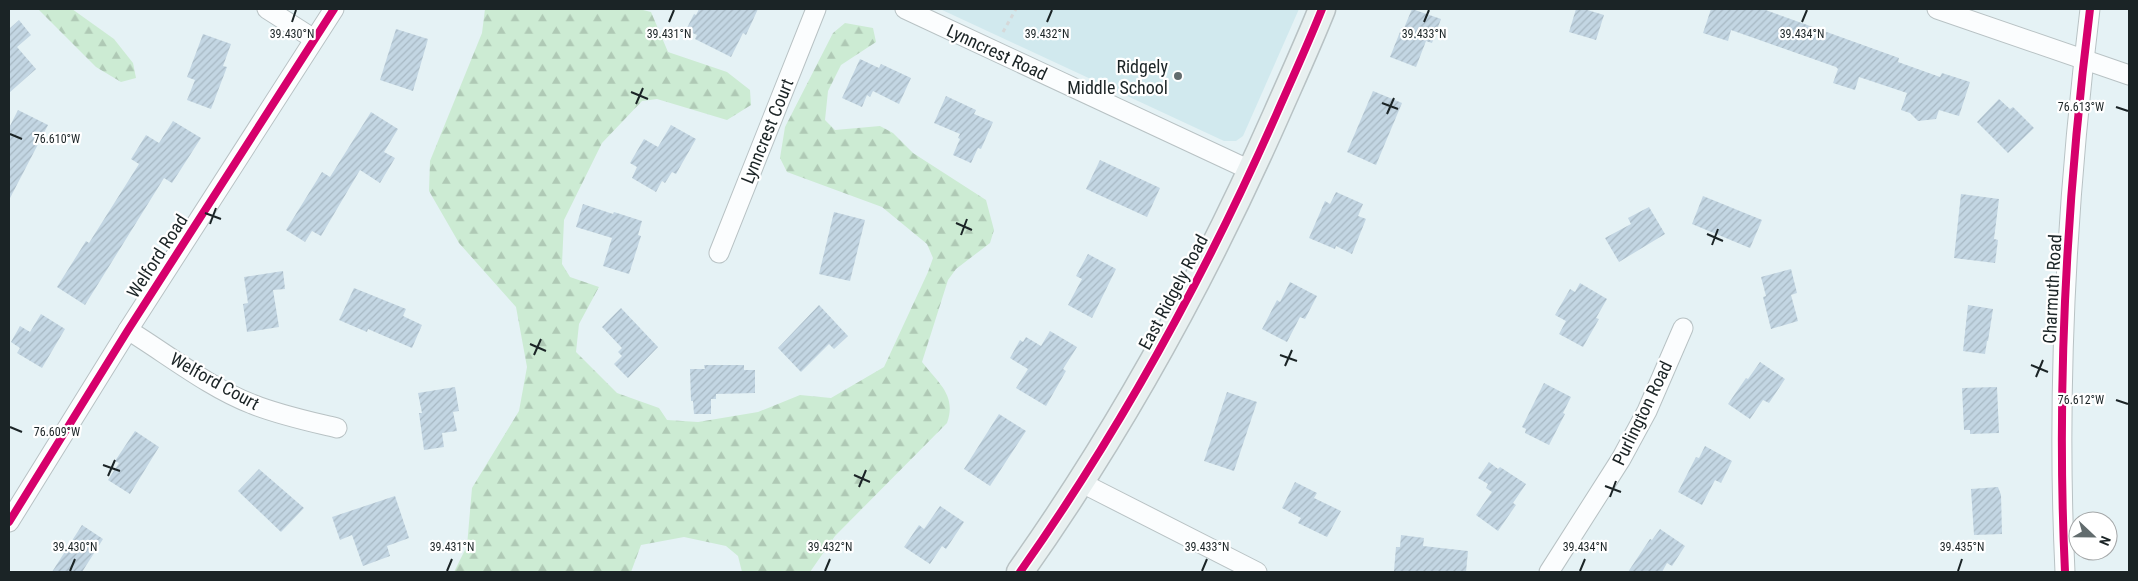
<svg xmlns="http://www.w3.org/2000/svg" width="2138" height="581" font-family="'Roboto Condensed',sans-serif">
<defs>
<pattern id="forest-firs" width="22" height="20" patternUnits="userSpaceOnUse" patternTransform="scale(1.25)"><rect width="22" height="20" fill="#ccebd3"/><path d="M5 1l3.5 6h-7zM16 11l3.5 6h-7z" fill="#afc9b5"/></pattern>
<pattern id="building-hatch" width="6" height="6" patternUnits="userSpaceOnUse" patternTransform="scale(1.25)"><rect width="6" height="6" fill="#c3d6e3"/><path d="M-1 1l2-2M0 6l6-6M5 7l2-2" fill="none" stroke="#a7b8c3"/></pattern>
</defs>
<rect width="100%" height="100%" fill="#e5f2f5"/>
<path fill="#d1e9ee" d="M940,9H1299L1243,136L1236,141H1224Z"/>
<g fill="url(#forest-firs)">
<path d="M38,9H72L114,39L133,63L136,78L121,82L96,67Z"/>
<path d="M485,9H639L651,12L668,52L727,72L750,90L751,105L727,120L657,99L642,101L602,143L564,220L562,264L570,277L599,287L579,324L576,352L617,393L659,408L667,420L698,422L758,412L800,395L831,398L884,367L928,272L933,258L927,244L882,207L787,172L780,158L785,127L833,33L845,23L873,28L876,42L841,65L828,91L825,120L835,130L880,126L893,133L913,153L986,200L994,230L990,243L956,269L948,280L922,362C938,383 957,395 947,423L835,536L810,572H742L738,556L726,546L684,537L641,545L631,572H454L467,546L472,488L519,411L527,367L516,307L459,243L429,191L430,161L482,33Z"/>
</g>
<g fill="url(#building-hatch)">
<path d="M699,9H758L746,35L743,33L731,57L695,39L697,35L686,30L694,14L696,15Z"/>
<path d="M1412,9L1441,19L1432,43L1426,41L1416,67L1390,57L1402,27L1404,28Z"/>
<path d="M1576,9H1584L1604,15L1596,40L1569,32Z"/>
<path d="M1711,9H1763L1899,58L1898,62L1940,77L1942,73L1970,82L1959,116L1939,110L1936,119L1918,121L1910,113L1901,110L1907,93L1859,77L1855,90L1833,83L1838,69L1836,67L1731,30L1728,41L1703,33Z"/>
<path d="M19,20L31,35L17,47L36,69L9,93V29Z"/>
<path d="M396,29L428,39L413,91L380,80Z"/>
<path d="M203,34L231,44L223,66L227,67L211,109L187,100L195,80L187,77Z"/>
<path d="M860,59L879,68L881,64L911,78L899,104L873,91L870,97L867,95L862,107L842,98Z"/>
<path d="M1373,91L1402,103L1376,165L1347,152Z"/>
<path d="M946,96L976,110L974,114L993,122L981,149L978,148L971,163L953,155L960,139L958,138L960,134L934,123Z"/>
<path d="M1999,99L2010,109L2013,107L2034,128L2008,153L1977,122Z"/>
<path d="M18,110L48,125L9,200V128Z"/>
<path d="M371,112L398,129L384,152L395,158L380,183L360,170L321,236L312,231L305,242L286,230L322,172L330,177Z"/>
<path d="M173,121L201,138L172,183L164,178L85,305L57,287L86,241L89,243L139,164L131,159L146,135L159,143Z"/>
<path d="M671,125L696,139L676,174L672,172L665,183L662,181L656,192L632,178L637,167L630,163L644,139L658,147Z"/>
<path d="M1100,160L1160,188L1147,217L1086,189Z"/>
<path d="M1336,192L1363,204L1358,216L1366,219L1352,254L1336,246L1335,249L1309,238L1325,201L1330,204Z"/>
<path d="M1961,194L1999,199L1994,239L1998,240L1995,263L1954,258Z"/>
<path d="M1703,196L1762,220L1750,248L1692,224Z"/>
<path d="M583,204L613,214L614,212L642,221L638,235L641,236L629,274L603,266L612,238L576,227Z"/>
<path d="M1649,207L1665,234L1619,262L1605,238L1631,224L1628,218Z"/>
<path d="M834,212L865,220L850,281L819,274Z"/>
<path d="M1088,254L1116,269L1092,318L1068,305L1082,279L1076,276Z"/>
<path d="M1791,269L1797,293L1791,295L1798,321L1771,329L1763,297L1766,296L1761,277Z"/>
<path d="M283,271L285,289L273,290L279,327L247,332L243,304L248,303L244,277Z"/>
<path d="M1290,282L1317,296L1305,319L1300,317L1287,342L1262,329L1277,300L1280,302Z"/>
<path d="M1580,283L1607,299L1596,318L1599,319L1583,347L1559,334L1566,321L1555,315L1570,289L1575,292Z"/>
<path d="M354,288L406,309L403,316L422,325L412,348L368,329L367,332L339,320Z"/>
<path d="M819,305L848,336L834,349L829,344L801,372L778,348Z"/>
<path d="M1968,305L1993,309L1988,341H1987L1985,354L1963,351Z"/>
<path d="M621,308L658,347L628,378L614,364L622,356L618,352L622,348L602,327Z"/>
<path d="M41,314L65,329L42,368L17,353L20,348L11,342L20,326L30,332Z"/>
<path d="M1050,331L1077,347L1063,369L1066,371L1046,406L1016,388L1028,369L1010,358L1020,340L1023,342L1026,337L1041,346Z"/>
<path d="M1760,362L1785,379L1769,403L1763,400L1750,419L1728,404L1746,378L1748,379Z"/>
<path d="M704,365H744V370H755V393L716,394V399H711V414H694L693,401H691L690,369H705Z"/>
<path d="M1544,383L1571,397L1563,413L1565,414L1549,445L1525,433L1526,429L1522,427Z"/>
<path d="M455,387L459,411L453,412L457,431L442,433L444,447L424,450L419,413H422L418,393Z"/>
<path d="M1997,387L1999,433L1970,434V430H1964L1962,388Z"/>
<path d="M1227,392L1257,402L1234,471L1204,461Z"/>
<path d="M999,414L1026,431L990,486L964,469Z"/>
<path d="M135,431L159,447L130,494L108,480L119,463L115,461Z"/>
<path d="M1705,446L1732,461L1721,483L1715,480L1702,505L1678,492L1696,457L1699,458Z"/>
<path d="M1489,462L1498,469L1500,467L1526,484L1513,503L1516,505L1498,531L1476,515L1492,492L1486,488L1488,484L1478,478Z"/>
<path d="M259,469L304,508L281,532L238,491Z"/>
<path d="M1295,482L1317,493L1314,498L1341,511L1327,537L1298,523L1301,518L1282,508Z"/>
<path d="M1998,487L2001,495L2002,534L1974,535L1971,489Z"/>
<path d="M395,496L409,538L387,546L390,556L363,566L352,535L340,540L332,517Z"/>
<path d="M940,506L964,522L946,549L942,546L930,564L904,547L919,525L924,529Z"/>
<path d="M82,525L103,539L82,572H52Z"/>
<path d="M1660,529L1685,546L1672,566L1667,563L1662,572H1628L1650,539L1652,540Z"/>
<path d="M1401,535L1424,538L1423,546L1468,551L1466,572L1394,571L1396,547H1400Z"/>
</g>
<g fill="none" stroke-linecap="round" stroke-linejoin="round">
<defs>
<g id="street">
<path d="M267,9L314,39"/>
<path d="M905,9L1252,171"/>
<path d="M1937,9L2129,75"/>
<path d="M719,253L816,9"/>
<path d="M128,330C167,354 210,388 252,404C279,415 308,421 337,428"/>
<path d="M1080,482L1257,572"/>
<path d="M9,522L128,330L334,9"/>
<path d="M1549,572L1621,459L1647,411L1683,328"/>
<path d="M2065,572C2056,385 2067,195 2090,9"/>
</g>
<path id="secondary" d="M1020,572C1121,429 1206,274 1277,113C1292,79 1308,44 1322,9"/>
</defs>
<use href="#street" stroke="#b8c2c4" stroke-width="21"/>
<use href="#secondary" stroke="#b8c2c4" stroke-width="29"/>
<path stroke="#d5d8d9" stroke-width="3" stroke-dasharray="4 4" stroke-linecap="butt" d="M1003,32L1016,9"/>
<use href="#street" stroke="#fbfdfe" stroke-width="19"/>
<use href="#secondary" stroke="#e8f0f0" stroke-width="26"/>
<defs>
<g id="cycleway">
<path d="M9,522L128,330L334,9"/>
<path d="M1020,572C1121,429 1206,274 1277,113C1292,79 1308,44 1322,9"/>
<path d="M2065,572C2056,385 2067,195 2090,9"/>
</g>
</defs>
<use href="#cycleway" stroke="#fff" stroke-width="11"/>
<use href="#cycleway" stroke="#d6006c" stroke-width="8"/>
</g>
<path fill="none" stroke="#1b2426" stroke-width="2" d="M292,22L296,10M669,22L674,10M1047,22L1052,10M1424,22L1429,10M1802,22L1807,10M631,92L648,99M1382,103L1398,109M636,104L643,88M2116,107L2128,111M1387,114L1394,98M10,134L22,139M205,213L221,219M956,223L972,230M210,224L216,208M1707,234L1723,241M961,235L967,219M1712,245L1718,229M530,344L546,351M534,355L541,339M1280,355L1297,361M2031,365L2048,372M1285,366L1292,350M2036,377L2043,360M2116,400L2128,404M10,427L22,432M103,465L120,471M854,475L870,482M108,476L115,460M1605,486L1621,492M859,487L866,470M1610,497L1616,481M70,571L75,559M447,571L452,559M825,571L830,559M1202,571L1207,559M1580,571L1585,559M1958,571L1962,559"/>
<circle fill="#626c6e" stroke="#fff" stroke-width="2" cx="1178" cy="76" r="5"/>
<g text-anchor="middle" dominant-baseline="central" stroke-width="4.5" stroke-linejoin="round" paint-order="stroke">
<g font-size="18" fill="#1b2426" stroke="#fff">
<text transform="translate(997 52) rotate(25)">Lynncrest Road</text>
<text transform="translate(767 131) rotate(-68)">Lynncrest Court</text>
<text transform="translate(157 256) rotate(-57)">Welford Road</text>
<text transform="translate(2052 289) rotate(-87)">Charmuth Road</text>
<text transform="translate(1173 292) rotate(-62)">East Ridgely Road</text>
<text transform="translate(215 381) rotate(29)">Welford Court</text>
<text transform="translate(1642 413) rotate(-64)">Purlington Road</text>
</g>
<g font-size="18" fill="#1b2426" stroke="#fff" text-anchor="end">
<text x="1168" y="66">Ridgely<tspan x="1168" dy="21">Middle School</tspan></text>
</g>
</g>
<g font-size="12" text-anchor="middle" fill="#1b2426" stroke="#fff" stroke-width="4.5" stroke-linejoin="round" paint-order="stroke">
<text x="292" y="38">39.430°N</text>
<text x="669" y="38">39.431°N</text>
<text x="1047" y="38">39.432°N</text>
<text x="1424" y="38">39.433°N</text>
<text x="1802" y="38">39.434°N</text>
<text x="2081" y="111">76.613°W</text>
<text x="57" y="143">76.610°W</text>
<text x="2081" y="404">76.612°W</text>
<text x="57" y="436">76.609°W</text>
<text x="75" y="551">39.430°N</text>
<text x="452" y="551">39.431°N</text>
<text x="830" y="551">39.432°N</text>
<text x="1207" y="551">39.433°N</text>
<text x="1585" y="551">39.434°N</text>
<text x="1962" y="551">39.435°N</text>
</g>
<rect width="2138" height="581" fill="none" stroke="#1b2426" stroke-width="20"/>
<g transform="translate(2093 536) rotate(112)"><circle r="24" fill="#ffffff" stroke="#a4a7a8"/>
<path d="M0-4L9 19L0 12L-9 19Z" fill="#626c6e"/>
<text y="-8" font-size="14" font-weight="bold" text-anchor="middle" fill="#1b2426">N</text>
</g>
</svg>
